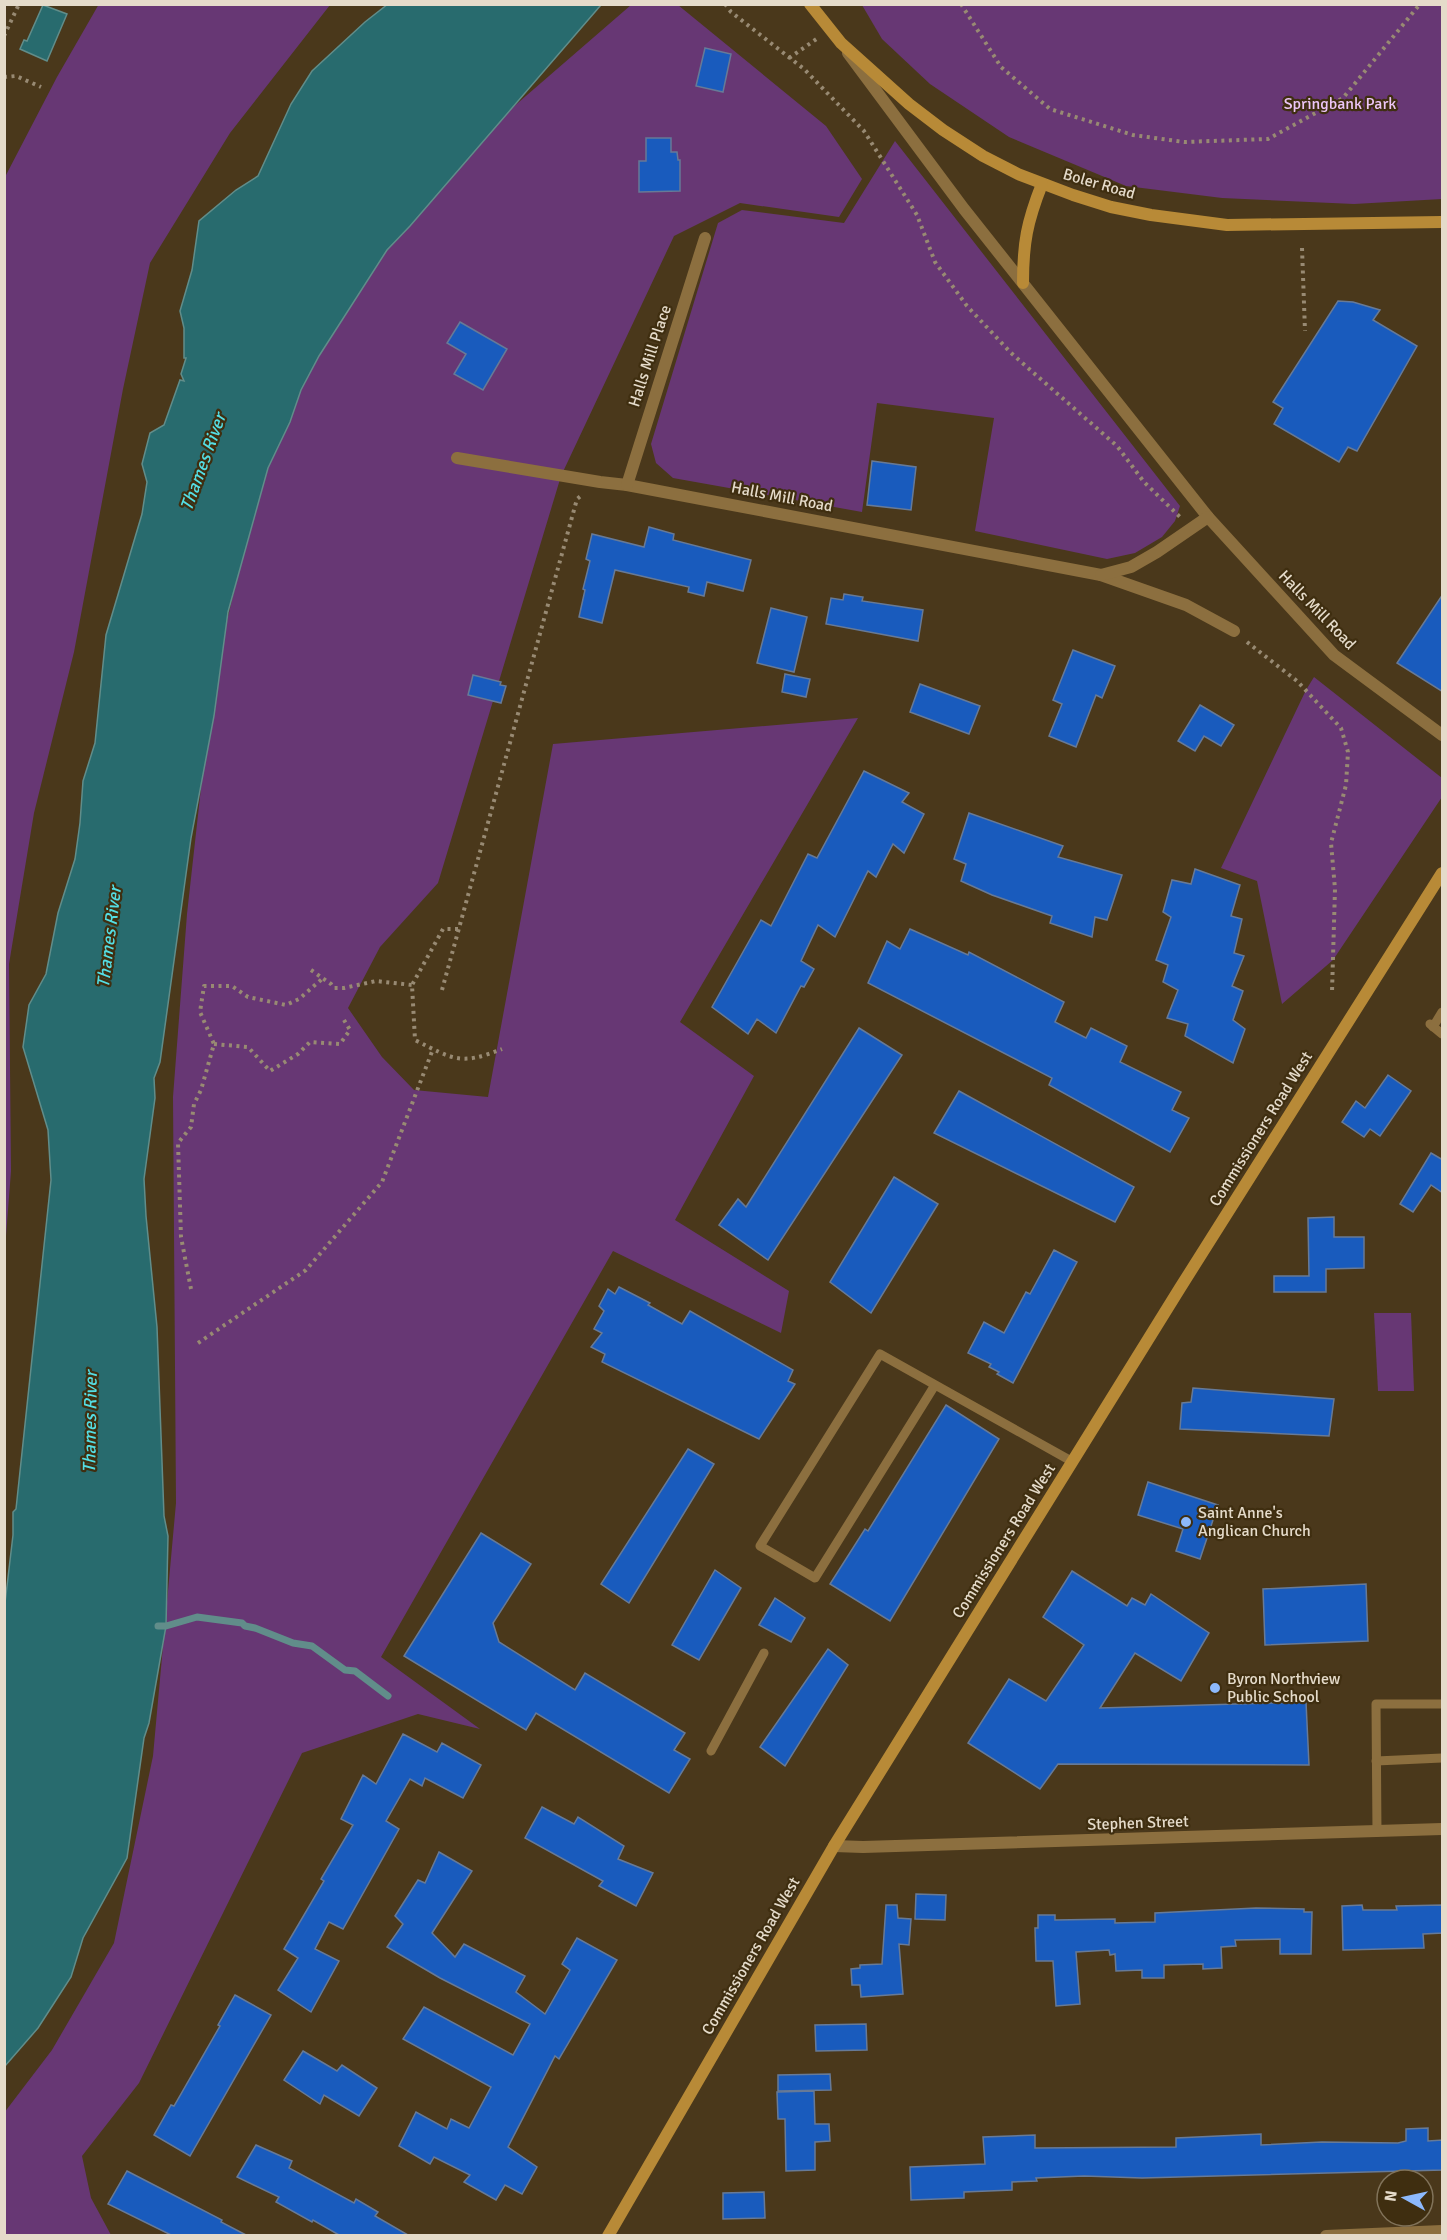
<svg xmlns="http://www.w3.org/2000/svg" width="1447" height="2240" font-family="Signika,sans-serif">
<rect width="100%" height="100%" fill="#4a381b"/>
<g fill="#673774">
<path d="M99,4L330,5L230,133L150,263L123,389L74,652L34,813L9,964L11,1171L5,1249V177L57,77Z"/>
<path d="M631,5H678L826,126L862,179L839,217L740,203L674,236L561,476L438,883L380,947L348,1008L382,1057L414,1090L488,1097L553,744L858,718L680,1022L754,1076L675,1220L789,1291L781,1333L613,1251L381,1657L480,1729L418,1714L302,1753L139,2083L82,2156L91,2198L111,2235H5L4,2113L52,2050L114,1943L153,1756L176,1503L173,1097L187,914L213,680L259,486L332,280L504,115Z"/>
<path d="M862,5H1442V199L1354,204L1222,198L1126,186L1009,137L930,84L882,39Z"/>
<path d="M895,141L1180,506L1175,521L1162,537L1135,553L1107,559L975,531L994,418L877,403L862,512L673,478L656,463L651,444L718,223L742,210L844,223Z"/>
<path d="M1314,677L1442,778V797L1333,960L1282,1004L1257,881L1221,868L1306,690Z"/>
<path d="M1374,1313H1411L1414,1391H1378Z"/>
</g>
<g fill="#286b6e" stroke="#618d8a" stroke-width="1.5">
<path d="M388,4L601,5L410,226L387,250L319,356L301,390L290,422L268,468L228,612L214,716L191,838L160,1062L154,1078L155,1098L144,1179L146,1216L157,1327L164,1516L168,1536L166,1626L149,1723L144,1738L127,1858L83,1938L71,1977L38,2028L5,2066V1603L13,1535V1512L16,1509L51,1180L48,1130L23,1047L29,1005L46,974L58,913L75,859L80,823L83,781L95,743L106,635L142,514L147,482L142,464L150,433L164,425L180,380L184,381L181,374L186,358H184V328L180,311L192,270L199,221L236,190L258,176L291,104L312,71L365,22Z"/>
<path d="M43,5L67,14L47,61L20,49L24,40L27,41Z"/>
</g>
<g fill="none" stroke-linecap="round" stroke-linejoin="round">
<path stroke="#618d8a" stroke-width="7" d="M158,1626H166L197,1617L242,1623L245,1626L255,1628L293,1643L312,1646L345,1670L355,1671L388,1696"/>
</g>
<g fill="#195bbd" stroke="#677a97" stroke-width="1.5">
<path d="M705,48L731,54L723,92L696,86Z"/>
<path d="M646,138H671V152H677L678,160H680V191L639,192V161H646Z"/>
<path d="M1338,301L1353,302L1380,310L1373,320L1417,346L1357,451L1348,447L1339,462L1274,424L1283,408L1273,402Z"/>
<path d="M460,322L507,349L483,390L454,374L466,354L447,343Z"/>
<path d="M872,461L916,467L911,510L867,505Z"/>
<path d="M649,527L674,534L673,540L751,560L743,591L707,582L704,596L688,592L689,587L615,570L602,623L579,617L585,590L583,589L590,561L586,559L592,534L644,547Z"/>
<path d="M844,594L863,597L862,601L923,610L918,641L826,624L831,598L843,600Z"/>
<path d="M1443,594V692L1397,663Z"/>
<path d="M771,608L807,617L794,672L757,663Z"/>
<path d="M1073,650L1115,666L1102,698L1096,695L1076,747L1049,736L1062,704L1053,700Z"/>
<path d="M785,674L810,679L806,697L782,692Z"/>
<path d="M473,675L501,682L500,685L506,686L501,703L468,695Z"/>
<path d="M920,684L980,706L969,734L910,712Z"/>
<path d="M1200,705L1234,725L1221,746L1204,736L1195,751L1178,741Z"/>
<path d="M864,771L909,793L902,802L924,814L904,853L893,844L876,877L868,871L835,937L818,925L801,961L814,969L804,987L801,986L776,1033L757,1019L748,1034L712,1007L761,920L771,926L808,854L817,858Z"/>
<path d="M969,813L1063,846L1058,857L1122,875L1107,920L1095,917L1092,937L1050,923L1052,916L992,895L961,881L966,864L954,859Z"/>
<path d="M1195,869L1240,885L1231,916L1242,919L1234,953L1244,956L1232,986L1243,991L1233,1020L1245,1029L1233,1063L1185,1036L1188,1024L1167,1018L1178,990L1163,982L1168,965L1156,960L1171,917L1163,912L1172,880L1191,884Z"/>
<path d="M910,929L968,955L969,952L1064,1002L1055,1022L1086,1038L1091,1028L1127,1046L1120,1062L1181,1092L1172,1110L1189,1118L1170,1152L1049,1085L1052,1078L868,983L887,941L900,949Z"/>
<path d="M859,1028L902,1055L768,1260L719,1225L738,1199L746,1207Z"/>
<path d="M1388,1075L1411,1091L1380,1136L1370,1129L1364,1137L1342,1122L1356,1101L1365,1108Z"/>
<path d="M959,1091L1134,1187L1115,1222L934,1133Z"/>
<path d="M1431,1153L1443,1160V1193L1431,1185L1413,1212L1400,1204Z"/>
<path d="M894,1177L938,1204L871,1313L830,1282Z"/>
<path d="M1334,1217V1237H1364V1268L1326,1269V1292H1274V1276H1309L1308,1218Z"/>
<path d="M1054,1250L1077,1262L1013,1383L997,1374L999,1372L989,1367L991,1364L968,1353L984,1322L1004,1333L1026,1292L1030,1294Z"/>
<path d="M619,1287L650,1303L648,1305L682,1324L690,1311L793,1370L788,1381L795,1384L759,1439L602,1362L605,1354L591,1347L602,1333L594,1329L604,1311L599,1306L608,1289L615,1294Z"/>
<path d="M1193,1388L1334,1399L1329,1436L1180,1429L1182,1403L1191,1402Z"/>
<path d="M946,1405L999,1439L890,1621L830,1584L865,1529L868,1531Z"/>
<path d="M688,1449L714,1464L629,1603L601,1584Z"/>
<path d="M1148,1482L1218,1505L1200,1559L1176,1551L1183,1529L1138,1515Z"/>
<path d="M481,1533L531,1564L493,1623L499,1642L575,1690L585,1673L685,1733L674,1750L690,1759L669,1793L536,1713L526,1730L404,1656Z"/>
<path d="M715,1570L741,1588L699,1660L672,1645Z"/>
<path d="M1072,1571L1127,1606L1132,1598L1145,1605L1151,1594L1209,1633L1181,1681L1135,1653L1100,1708L1306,1702L1309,1765L1058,1764L1040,1789L968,1743L1009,1679L1046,1701L1084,1645L1043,1617Z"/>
<path d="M1366,1584L1368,1641L1265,1645L1263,1589Z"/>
<path d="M775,1598L805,1618L791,1642L759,1625Z"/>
<path d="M828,1649L848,1665L785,1766L760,1747Z"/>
<path d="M403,1734L437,1752L442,1743L481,1765L463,1798L425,1778L422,1786L410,1779L386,1821L399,1829L343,1929L329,1922L315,1949L339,1961L311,2012L278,1990L298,1958L284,1949L324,1881L321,1879L353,1825L341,1819L363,1775L376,1784Z"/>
<path d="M542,1807L574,1824L578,1817L624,1846L618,1859L653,1873L636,1906L599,1886L603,1881L525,1838Z"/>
<path d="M439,1852L472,1871L432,1933L455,1957L464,1944L525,1976L516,1992L545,2014L570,1970L562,1964L577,1938L617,1960L559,2059L555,2056L508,2147L537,2167L522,2194L505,2185L496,2200L464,2182L470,2175L434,2157L430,2164L399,2146L416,2112L447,2129L451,2119L469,2128L491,2087L403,2039L424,2007L513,2055L530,2024L440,1978L387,1947L403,1924L395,1916L418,1880L425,1883Z"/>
<path d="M916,1894L946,1895L945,1920L915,1919Z"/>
<path d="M886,1905H897L898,1918L911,1919L909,1945L899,1944L903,1994L861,1997L860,1985H852L851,1969L860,1968V1965L882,1964Z"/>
<path d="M1362,1905L1363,1910H1397L1396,1906L1443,1905V1933L1423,1934L1424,1948L1343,1950L1342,1906Z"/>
<path d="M1256,1908L1304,1909V1912H1312L1311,1954H1280V1939L1235,1940L1236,1946L1221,1947L1222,1968L1203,1969V1964L1164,1965V1978H1142V1970L1116,1971L1115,1954L1110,1955L1109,1950L1076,1952L1080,2004L1056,2006L1053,1961H1036L1035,1928H1038V1915H1055V1920L1115,1919V1923L1155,1922V1913Z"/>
<path d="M235,1995L271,2015L190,2156L154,2135L171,2105L174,2106L220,2026L218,2025Z"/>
<path d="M866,2024L867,2050L816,2051L815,2025Z"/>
<path d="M303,2051L337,2071L342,2065L377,2088L359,2116L324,2095L320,2104L284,2080Z"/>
<path d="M830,2074L831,2090L778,2091V2075Z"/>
<path d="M814,2091L815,2124H829L830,2141L815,2142V2170L786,2171L785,2119H778L777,2092Z"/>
<path d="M1428,2128V2141L1443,2140V2170L1142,2178L1084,2176L1036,2178L1037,2181L1012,2182V2190L964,2192V2198L911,2200L910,2167L985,2164L983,2137L1035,2135V2148L1176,2147V2138L1261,2134V2145L1322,2142L1398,2143L1406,2141V2129Z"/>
<path d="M256,2145L292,2161L289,2168L354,2203L356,2199L378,2212L375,2216L408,2235H339L313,2220L312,2222L276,2202L279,2197L237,2177Z"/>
<path d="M127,2171L222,2220L221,2222L246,2235H171L108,2204Z"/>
<path d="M764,2192L765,2218L723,2219V2193Z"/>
</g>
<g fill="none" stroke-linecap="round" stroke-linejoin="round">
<g stroke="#988a73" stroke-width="4" stroke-dasharray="3 4.5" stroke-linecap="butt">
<path d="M725,4L731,12L804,69L864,131L917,215L935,262L967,306L1011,353L1117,446L1144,482L1181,518"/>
<path d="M961,4L1001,67L1050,109L1133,135L1184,142L1268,139L1343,98L1420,4"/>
<path d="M4,36L19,4"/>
<path d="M789,58L818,38"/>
<path d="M4,77L16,76L41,87"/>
<path d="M1302,248L1305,331"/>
<path d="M1247,642L1297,681L1341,728L1348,752L1346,785L1331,843L1335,889L1332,992"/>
<path d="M458,929H443L412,985L415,1040C453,1059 460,1066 502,1049"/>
<path d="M311,970L331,984L334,988H344L376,981L412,985"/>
<path d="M442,990L577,499L582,495"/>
<path d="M214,1044L248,1047L270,1071L298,1054L310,1042L340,1044L350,1030L344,1020"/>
<path d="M191,1289L181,1237L178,1143L191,1127L194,1104L201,1090L214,1044L200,1012L204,986H232L248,997L286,1005L299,999L322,979"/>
<path d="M198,1343L306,1270L382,1182L433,1049"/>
</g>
<g stroke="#8c6f3f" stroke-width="9">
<path d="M1430,1024L1442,1034"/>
<path d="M1433,1027L1442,1012"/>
<path d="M935,1385L815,1578L760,1546L880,1354L1073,1462"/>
<path d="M711,1751L764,1653"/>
<path d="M1376,1761L1442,1758"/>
<path d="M1377,1832L1376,1704H1442"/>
</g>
<g stroke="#8c6f3f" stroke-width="12">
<path d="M848,53L964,209L1208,517L1334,655L1442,735"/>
<path d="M457,458L600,482L627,485L1101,575L1186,605L1234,631"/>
<path d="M627,485L705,238"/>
<path d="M1101,575L1131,567L1157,552L1208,517"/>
<path d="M834,1846L863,1847L1442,1829"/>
<path d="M1326,2236L1442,2231"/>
</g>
<g stroke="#b88a37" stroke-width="12">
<path d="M810,4L841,43L909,104L943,130L983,156L1018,174L1073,195L1111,207L1151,215L1227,225L1442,222"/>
<path d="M1023,283C1023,243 1027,222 1042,184"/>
<path d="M608,2236L834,1846L1180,1288L1442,873"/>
</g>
</g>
<g fill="#8db9fc" stroke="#3f2e10" stroke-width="2">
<circle cx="1186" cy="1522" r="6"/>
<circle cx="1215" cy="1688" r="6"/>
</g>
<g text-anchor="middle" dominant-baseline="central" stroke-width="4.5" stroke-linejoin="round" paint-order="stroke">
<g font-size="16" fill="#edc6f8" stroke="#3f2e10">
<text x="1340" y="104">Springbank Park</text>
</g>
<g font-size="16" fill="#e5dbca" stroke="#3f2e10">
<text transform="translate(1099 184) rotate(16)">Boler Road</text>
<text transform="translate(650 356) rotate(-72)">Halls Mill Place</text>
<text transform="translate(782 497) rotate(11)">Halls Mill Road</text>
<text transform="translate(1317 610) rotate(46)">Halls Mill Road</text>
<text transform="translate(1261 1129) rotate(-58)">Commissioners Road West</text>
<text transform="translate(1004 1541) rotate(-58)">Commissioners Road West</text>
<text transform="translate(1138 1823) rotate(-2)">Stephen Street</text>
<text transform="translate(751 1956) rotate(-60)">Commissioners Road West</text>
</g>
<g font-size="16" fill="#e5dbca" stroke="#3f2e10" text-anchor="start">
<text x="1198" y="1513">Saint Anne's<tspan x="1198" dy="18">Anglican Church</tspan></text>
<text x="1227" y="1679">Byron Northview<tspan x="1227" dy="18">Public School</tspan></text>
</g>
<g font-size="18" font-style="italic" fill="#54dee4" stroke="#3f2e10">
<text transform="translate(203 462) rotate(-70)">Thames River</text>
<text transform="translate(109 937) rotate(-83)">Thames River</text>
<text transform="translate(90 1422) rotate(-89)">Thames River</text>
</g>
</g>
<rect width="1447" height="2240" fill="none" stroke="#e5dbca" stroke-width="12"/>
<g transform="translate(1405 2198) rotate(278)"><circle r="28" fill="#3f2e10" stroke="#81735a" stroke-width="1.5"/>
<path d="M0-4.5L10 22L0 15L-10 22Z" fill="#8db9fc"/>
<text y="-9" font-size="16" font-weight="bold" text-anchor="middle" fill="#e5dbca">N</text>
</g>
</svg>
